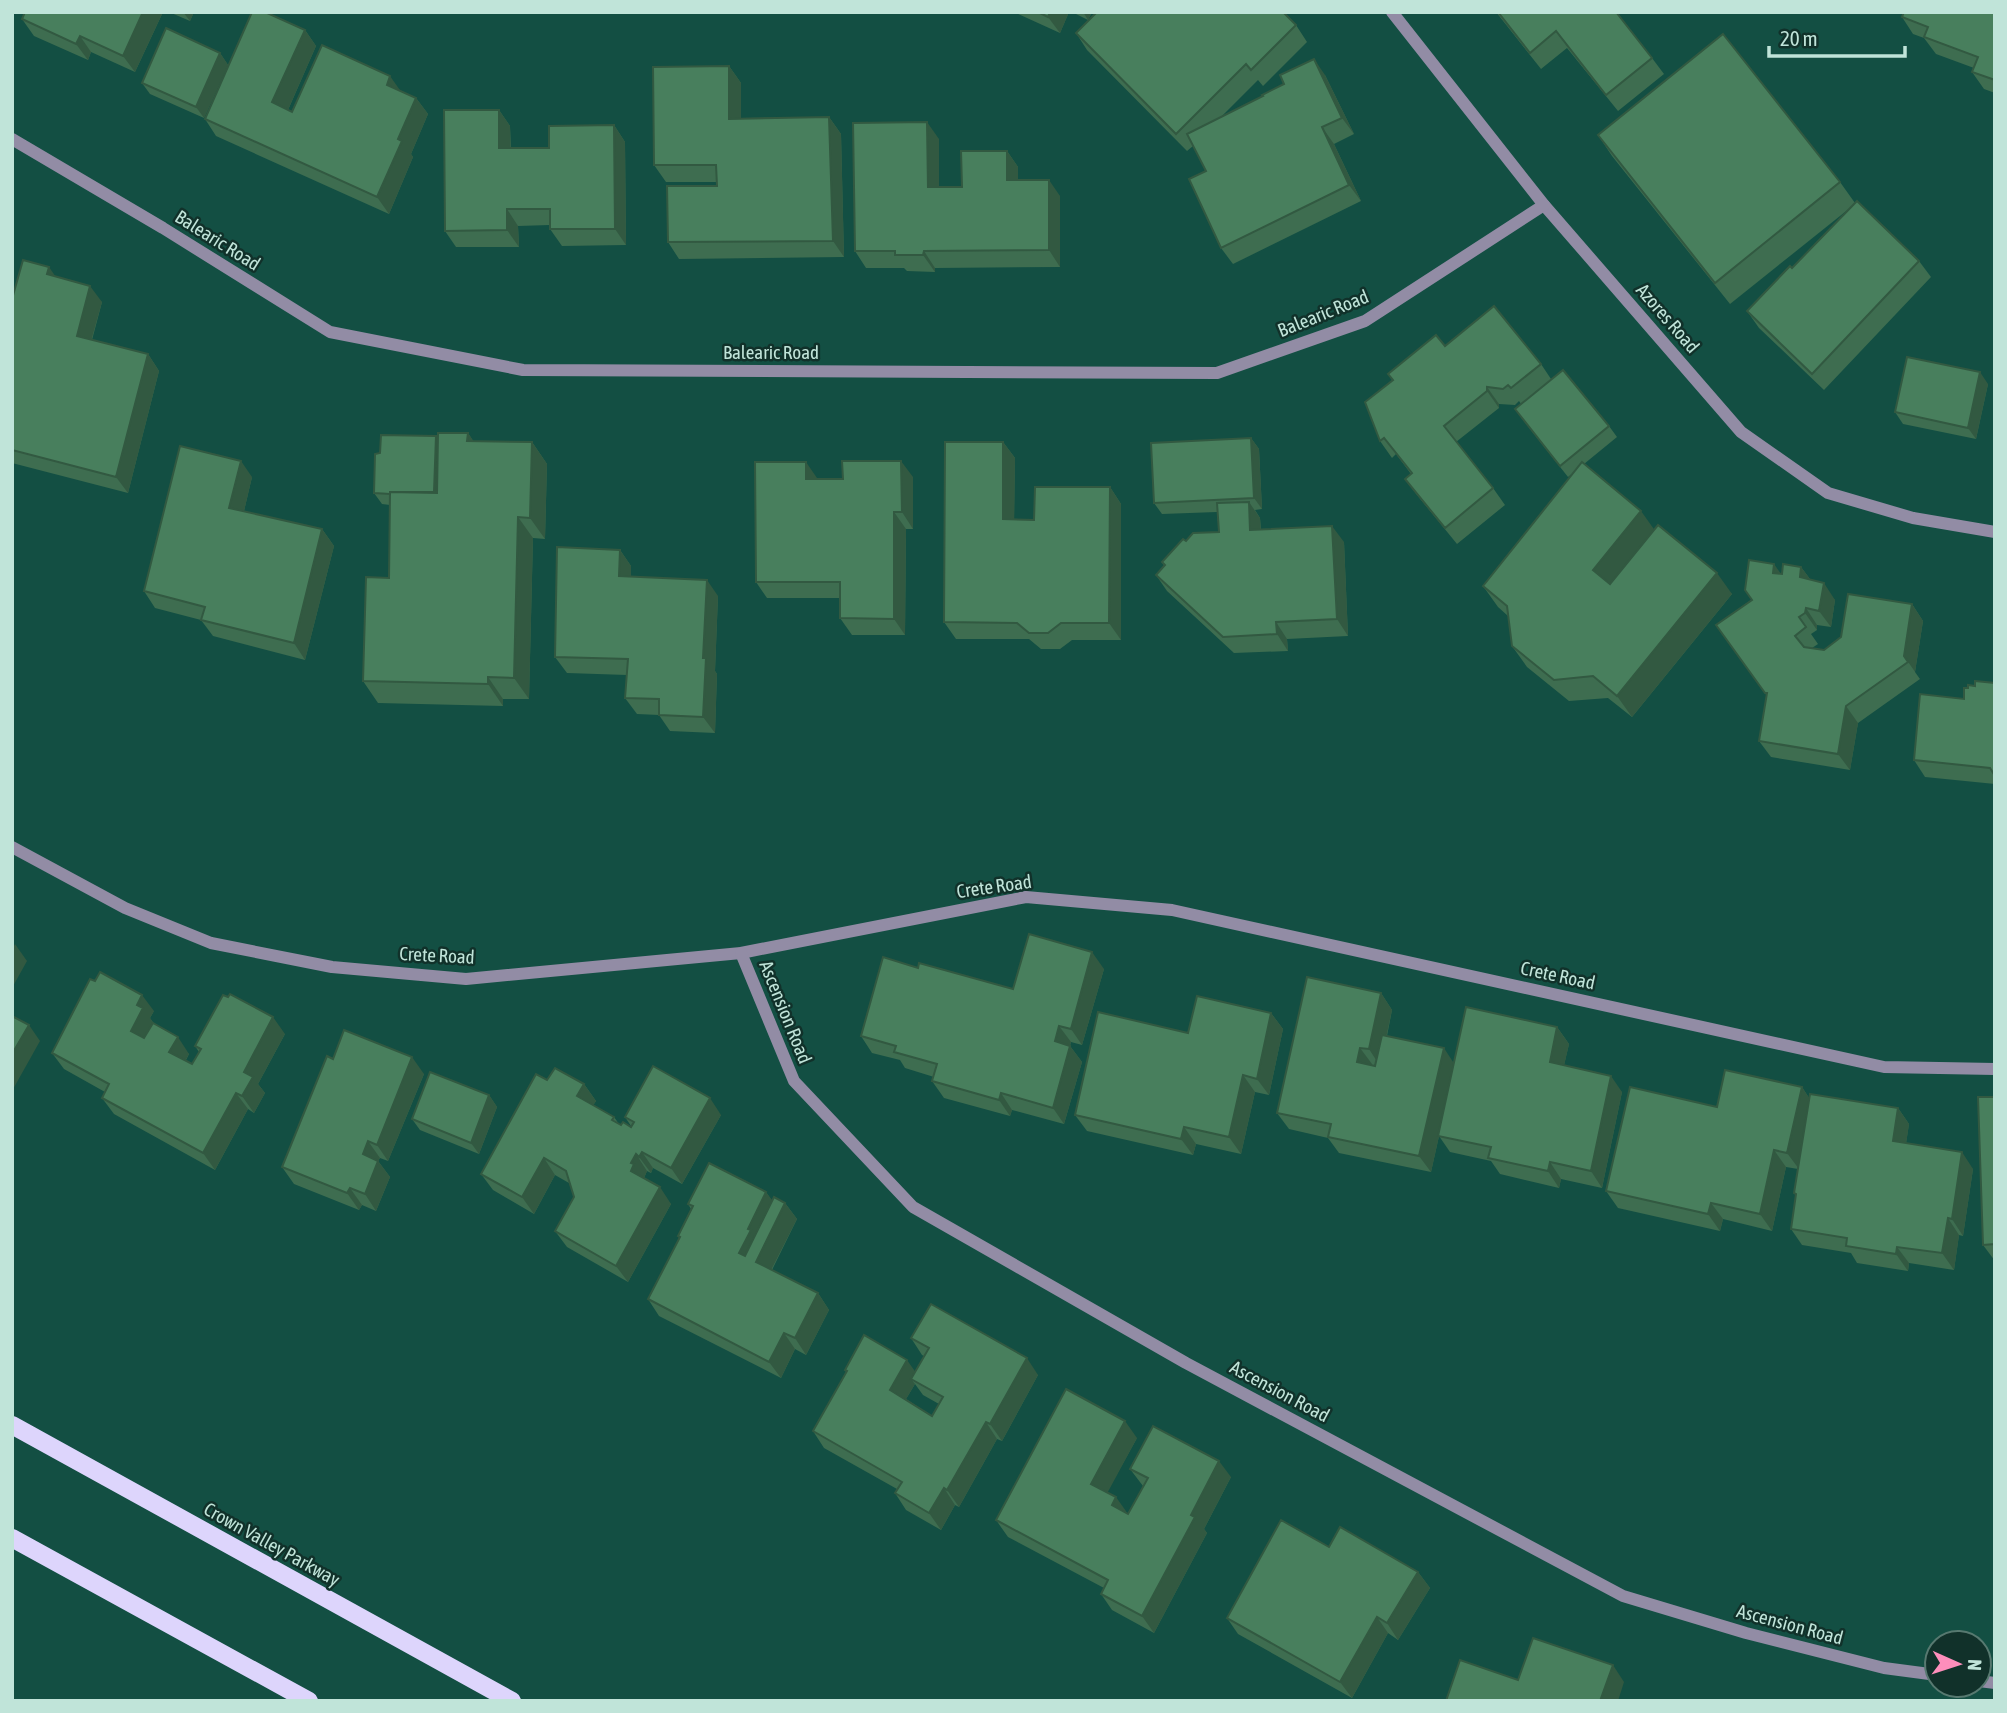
<svg xmlns="http://www.w3.org/2000/svg" width="2007" height="1713" font-family="'Asap Condensed',sans-serif">
<rect width="100%" height="100%" fill="#134f43"/>
<g fill="none" stroke-linecap="round" stroke-linejoin="round">
<g stroke="#928ca5" stroke-width="12">
<path d="M1392,12L1544,205L1741,432L1828,493L1913,518L1995,532"/>
<path d="M12,139L163,228L330,332L523,370L1217,373L1365,321L1544,205"/>
<path d="M12,847L125,908L211,943L332,967L466,979L741,953L1026,897L1172,910L1884,1067L1995,1069"/>
<path d="M741,953L794,1081L913,1207L1186,1363L1623,1596L1746,1633L1884,1668L1937,1675"/>
<path d="M1979,1681L1995,1683"/>
</g>
<g stroke="#ddd5fc" stroke-width="18">
<path d="M12,1425L512,1701"/>
<path d="M12,1538L309,1701"/>
</g>
</g>
<g fill="#3e6d50" fill-rule="evenodd">
<path d="M163,12L135,72L91,52L88,60L34,36L22,19Z"/>
<path d="M169,12H194L190,21Z"/>
<path d="M1014,12H1069L1060,33Z"/>
<path d="M1072,12H1092L1088,20Z"/>
<path d="M1496,12H1616L1652,58L1664,74L1618,111L1567,48L1541,69Z"/>
<path d="M1995,12V93L1984,89L1972,72L1974,68L1936,54L1924,38L1913,34L1902,17Z"/>
<path d="M1296,25L1307,42L1263,86L1258,80L1220,118L1325,75L1354,134L1334,144L1361,201L1233,264L1221,248L1206,171L1193,146L1187,151L1087,50L1076,33Z"/>
<path d="M305,30L316,46L288,110L292,112L400,91L416,98L428,114L411,154L413,157L389,214L216,136L205,119Z"/>
<path d="M220,53L228,65L204,118L150,94L142,83Z"/>
<path d="M729,66L741,83V118L829,117L841,134L844,257L679,259L668,242L717,186V182H666L654,165Z"/>
<path d="M499,110L510,126L511,148H549L614,125L625,142L626,245L562,246L550,229V225L518,226L519,247H456L445,231Z"/>
<path d="M1598,135L1840,182L1855,203L1919,261L1931,277L1824,390L1759,328L1747,311L1792,268L1850,208L1730,304L1612,156Z"/>
<path d="M939,139V187H962L1007,151L1018,167V180L1060,196V267L935,268V272L907,271L904,268H866L855,251Z"/>
<path d="M55,277L102,302L92,340L148,354L159,371L128,493L12,463V299Z"/>
<path d="M1445,346L1541,364L1551,379L1609,426L1617,437L1584,464L1654,530L1732,594L1632,717L1608,698L1569,701L1527,667L1512,646L1508,616L1498,607L1483,586L1573,473L1568,477L1523,420L1515,409L1521,404L1519,401L1515,405L1499,404V408L1456,442L1493,488L1505,505L1457,544L1417,495L1405,479L1411,474L1396,454L1392,458L1380,441L1392,380L1388,374Z"/>
<path d="M1988,384L1976,439L1903,424L1895,412Z"/>
<path d="M468,433L473,441L532,442L547,464L545,539L533,538L529,699H503V706L378,703L363,681L389,578L390,505L382,504L374,493L436,436L438,439Z"/>
<path d="M1251,438L1259,449L1262,509L1255,510L1260,518L1261,529L1344,542L1348,636L1287,639L1288,651L1234,653L1167,591L1156,575L1164,566L1162,562L1186,541L1219,532L1217,512L1162,514L1154,503Z"/>
<path d="M1003,442L1015,458L1014,519L1034,520L1110,487L1121,504V640H1072L1060,649H1041L1029,639H956L944,622Z"/>
<path d="M252,477L244,511L322,529L334,546L305,660L213,636L201,620L155,608L144,591Z"/>
<path d="M913,477V529H906L905,635H852L840,618V598H767L756,582L817,479Z"/>
<path d="M620,550L631,566V577L718,596L715,671L717,674L715,733L670,731L659,715L637,714L625,698L627,675L567,673L555,657Z"/>
<path d="M1801,567L1810,579L1835,600L1831,627L1817,625V630L1811,634L1818,644L1812,648L1824,650L1912,604L1923,621L1915,672L1920,679L1858,723L1850,770L1771,757L1759,741L1767,696L1716,625L1751,600L1781,574Z"/>
<path d="M1995,683V784L1925,777L1914,760L1975,686Z"/>
<path d="M1104,969L1082,1045L1071,1042L1070,1046L1082,1062L1064,1124L1012,1110L1010,1116L944,1098L932,1081L934,1077L905,1068L900,1060L872,1053L861,1036L1013,989Z"/>
<path d="M1381,993L1392,1010L1387,1036L1454,1063L1557,1027L1569,1044L1564,1065L1622,1092L1602,1188L1561,1179L1559,1188L1500,1174L1491,1161L1450,1152L1439,1136L1431,1172L1339,1153L1328,1138L1289,1129L1277,1113Z"/>
<path d="M154,1011L150,1018L154,1024L189,1054L186,1060L192,1064L199,1052L195,1046L285,1034L258,1084L265,1093L254,1113L248,1109L215,1170L114,1114L102,1098L105,1092L64,1069L52,1053Z"/>
<path d="M1271,1013L1283,1029L1269,1095L1255,1092L1241,1154L1196,1144L1193,1155L1087,1131L1075,1115L1188,1033Z"/>
<path d="M333,1059L424,1074L388,1161L380,1158L378,1161L390,1177L376,1211L362,1205L359,1210L294,1184L282,1167Z"/>
<path d="M547,1080L584,1084L596,1101L593,1105L614,1117L619,1124L621,1125L631,1126L625,1117L721,1115L682,1184L653,1168L651,1173L647,1171L644,1178L671,1204L628,1282L567,1247L555,1231L574,1197L569,1183L555,1175L534,1214L493,1190L481,1174Z"/>
<path d="M1802,1087L1809,1098L1898,1108L1909,1124L1906,1143L1973,1169L1963,1236L1959,1235L1954,1270L1909,1263L1908,1271L1857,1263L1851,1253L1802,1245L1791,1229L1796,1196L1794,1193L1798,1169L1786,1167L1772,1231L1723,1219L1720,1231L1618,1208L1606,1191L1717,1107Z"/>
<path d="M489,1095L497,1107L479,1154L420,1130L412,1119Z"/>
<path d="M1995,1097V1261L1983,1245Z"/>
<path d="M766,1192L772,1201L785,1203L797,1219L772,1270L818,1293L829,1310L806,1355L795,1349L781,1378L659,1316L648,1299L679,1238L678,1236L691,1209L688,1204Z"/>
<path d="M911,1338L1038,1375L1002,1441L997,1439L959,1507L955,1505L941,1530L906,1510L895,1493L897,1489L824,1448L813,1431L846,1372L845,1370L915,1372L924,1356L922,1355ZM915,1384L923,1395L939,1404L932,1416L906,1399Z"/>
<path d="M1137,1438L1107,1492L1128,1514L1143,1486L1130,1469L1231,1477L1204,1529L1207,1533L1154,1633L1112,1610L1101,1594L1104,1588L1008,1537L996,1520Z"/>
<path d="M1329,1547L1418,1572L1430,1588L1398,1640L1388,1633L1352,1698L1238,1634L1227,1618Z"/>
</g>
<g fill="#325941">
<path d="M143,12H163L135,72L123,56Z"/>
<path d="M183,12H194L190,21Z"/>
<path d="M1050,12H1069L1060,33L1048,17Z"/>
<path d="M1083,12H1092L1088,20Z"/>
<path d="M305,30L316,46L284,119L272,102Z"/>
<path d="M80,36L91,52L88,60L76,44Z"/>
<path d="M220,53L228,65L204,118L196,107Z"/>
<path d="M1314,59L1325,75L1354,134L1342,118Z"/>
<path d="M729,66L741,83V135L729,119Z"/>
<path d="M390,76L402,93L387,85Z"/>
<path d="M416,98L428,114L411,154L413,157L389,214L377,197L398,139Z"/>
<path d="M499,110L510,126L511,165L499,148Z"/>
<path d="M829,117L841,134L844,257L833,241Z"/>
<path d="M927,122L939,139V204L928,187Z"/>
<path d="M614,125L625,142L626,245L615,229Z"/>
<path d="M1322,127L1334,144L1361,201L1349,185Z"/>
<path d="M1007,151L1018,167V197L1007,180Z"/>
<path d="M1049,180L1060,196V267L1049,250Z"/>
<path d="M507,209L518,226L519,247L507,230Z"/>
<path d="M924,251L935,268V272L923,255Z"/>
<path d="M49,267L60,283L47,274Z"/>
<path d="M90,286L102,302L88,352L77,336Z"/>
<path d="M148,354L159,371L128,493L116,477Z"/>
<path d="M1980,372L1988,384L1976,439L1968,428Z"/>
<path d="M1487,387L1499,404V408L1487,391Z"/>
<path d="M468,433L483,455L467,441Z"/>
<path d="M436,436L444,447L442,506L434,495Z"/>
<path d="M1251,438L1259,449L1262,509L1254,498Z"/>
<path d="M532,442L547,464L545,539L530,518Z"/>
<path d="M1003,442L1015,458L1014,536L1003,519Z"/>
<path d="M241,461L252,477L241,524L229,508Z"/>
<path d="M901,461L913,477V529L902,512Z"/>
<path d="M806,462L817,478V496L806,479Z"/>
<path d="M1110,487L1121,504V640L1109,623Z"/>
<path d="M1249,502L1260,518L1262,546L1250,530Z"/>
<path d="M1641,511L1656,532L1608,591L1593,570Z"/>
<path d="M894,512L906,529L905,635L894,619Z"/>
<path d="M518,517L533,538L529,699L514,678Z"/>
<path d="M1332,526L1344,542L1348,636L1337,619Z"/>
<path d="M322,529L334,546L305,660L294,643Z"/>
<path d="M620,550L631,566V593L619,576Z"/>
<path d="M1774,564L1786,581L1773,573Z"/>
<path d="M1801,567L1813,583L1800,577Z"/>
<path d="M1717,573L1732,594L1632,717L1617,696Z"/>
<path d="M707,580L718,596L715,671L717,674L715,733L703,717V658Z"/>
<path d="M1824,583L1835,600L1831,627L1819,611Z"/>
<path d="M1912,604L1923,621L1915,672L1920,679L1904,656Z"/>
<path d="M1806,608L1817,625V630L1805,613Z"/>
<path d="M1276,622L1287,639L1288,651L1277,634Z"/>
<path d="M488,677L503,699V706L488,684Z"/>
<path d="M1846,706L1858,723L1850,770L1838,754Z"/>
<path d="M15,944L27,961L12,988V950Z"/>
<path d="M1092,952L1104,969L1082,1045L1071,1029Z"/>
<path d="M1381,993L1392,1010L1380,1066L1369,1049Z"/>
<path d="M142,995L154,1011L150,1018L155,1025L143,1048L131,1031L137,1005Z"/>
<path d="M1271,1013L1283,1029L1269,1095L1257,1079Z"/>
<path d="M273,1017L285,1034L258,1084L265,1093L254,1113L242,1096L244,1072Z"/>
<path d="M29,1025L40,1041L12,1091V1054Z"/>
<path d="M1059,1026L1071,1042L1066,1058L1055,1041Z"/>
<path d="M1557,1027L1569,1044L1561,1079L1550,1062Z"/>
<path d="M178,1037L189,1054L181,1069L169,1052Z"/>
<path d="M1070,1046L1082,1062L1064,1124L1053,1108Z"/>
<path d="M1360,1048L1372,1064L1369,1079L1357,1062Z"/>
<path d="M1444,1048L1455,1065L1431,1172L1419,1156Z"/>
<path d="M412,1057L424,1074L388,1161L377,1145Z"/>
<path d="M1243,1075L1255,1092L1241,1154L1229,1137Z"/>
<path d="M1611,1076L1622,1092L1602,1188L1591,1171Z"/>
<path d="M584,1084L596,1101L589,1113L577,1096Z"/>
<path d="M1802,1087L1813,1104L1799,1169L1787,1153Z"/>
<path d="M236,1093L248,1109L215,1170L203,1153Z"/>
<path d="M1001,1093L1012,1110L1010,1116L999,1100Z"/>
<path d="M489,1095L497,1107L479,1154L471,1143Z"/>
<path d="M710,1098L721,1115L682,1184L671,1168Z"/>
<path d="M1898,1108L1909,1124L1904,1158L1893,1141Z"/>
<path d="M1184,1127L1196,1144L1193,1155L1181,1139Z"/>
<path d="M368,1141L380,1158L378,1161L390,1177L376,1211L365,1194L363,1154Z"/>
<path d="M1774,1150L1786,1167L1772,1231L1760,1214Z"/>
<path d="M642,1152L653,1168L651,1173L639,1157Z"/>
<path d="M1962,1152L1973,1169L1963,1236L1952,1219Z"/>
<path d="M636,1154L647,1171L644,1178L631,1171V1163Z"/>
<path d="M544,1158L555,1175L534,1214L522,1197Z"/>
<path d="M1550,1162L1561,1179L1559,1188L1548,1171Z"/>
<path d="M660,1187L671,1204L628,1282L616,1266Z"/>
<path d="M350,1188L362,1205L359,1210L347,1193Z"/>
<path d="M766,1192L778,1208L750,1270L739,1253L748,1229Z"/>
<path d="M785,1203L797,1219L767,1278L756,1262Z"/>
<path d="M1711,1203L1723,1219L1720,1231L1708,1214Z"/>
<path d="M1948,1218L1959,1235L1954,1270L1942,1253Z"/>
<path d="M1897,1247L1909,1263L1908,1271L1896,1254Z"/>
<path d="M818,1293L829,1310L806,1355L795,1338Z"/>
<path d="M784,1333L795,1349L781,1378L769,1362Z"/>
<path d="M1027,1358L1038,1375L1002,1441L990,1424Z"/>
<path d="M907,1360L919,1377L911,1379L915,1384L902,1406L890,1390Z"/>
<path d="M1125,1421L1137,1438L1103,1501L1091,1484Z"/>
<path d="M986,1422L997,1439L959,1507L947,1490Z"/>
<path d="M1219,1461L1231,1477L1204,1529L1207,1533L1154,1633L1142,1616L1191,1515Z"/>
<path d="M944,1488L955,1505L941,1530L929,1513Z"/>
<path d="M1116,1497L1128,1514L1112,1505Z"/>
<path d="M1418,1572L1430,1588L1398,1640L1387,1623Z"/>
<path d="M1377,1617L1388,1633L1352,1698L1340,1682Z"/>
<path d="M1613,1665L1624,1682L1618,1701H1600Z"/>
</g>
<g fill="#487f5d" stroke="#325941" stroke-width="2">
<path d="M25,12H143L123,56L80,36L76,44L22,19Z"/>
<path d="M252,12H265L305,30L272,102L292,112L322,45L390,76L387,85L416,98L398,139L402,141L377,197L205,119Z"/>
<path d="M1038,12H1050L1048,17Z"/>
<path d="M1097,12H1283L1296,25L1251,70L1246,64L1176,134L1076,33Z"/>
<path d="M1498,12H1616L1652,58L1606,95L1556,31L1530,53Z"/>
<path d="M1904,12H1995V80L1972,72L1978,57L1924,37L1928,27L1902,17Z"/>
<path d="M166,28L220,53L196,107L142,83Z"/>
<path d="M1723,34L1840,182L1715,283L1598,135Z"/>
<path d="M1314,59L1342,118L1322,127L1349,185L1221,248L1189,179L1206,171L1187,134L1263,96L1262,95L1284,84L1280,75Z"/>
<path d="M729,66V119L829,117L833,241L668,242L667,186H717L716,165H654L653,67Z"/>
<path d="M444,110H499V148H549V126L614,125L615,229H550V209H507V230L445,231Z"/>
<path d="M927,122L928,187H962L961,151H1007V180H1049V250L924,251L923,255H895V251H855L853,123Z"/>
<path d="M1857,201L1919,261L1812,374L1747,311L1790,266L1792,268Z"/>
<path d="M23,260L49,267L47,274L90,286L77,336L148,354L116,477L12,450V299Z"/>
<path d="M1494,306L1541,364L1511,388L1508,385L1503,389L1487,387V391L1444,426L1493,488L1445,528L1405,479L1412,473L1384,438L1380,441L1365,402L1393,380L1388,374L1436,335L1445,346Z"/>
<path d="M1907,357L1980,372L1968,428L1895,412Z"/>
<path d="M1563,370L1609,426L1560,466L1515,409Z"/>
<path d="M438,433H468L467,441L532,442L530,518L518,517L514,678L488,677V684L363,681L366,577L389,578L390,492L437,493Z"/>
<path d="M381,435L436,436L434,492H390V494L374,493L375,454L380,453Z"/>
<path d="M1251,438L1254,498L1154,503L1151,443Z"/>
<path d="M945,442H1003V519L1034,520L1035,487H1110L1109,623H1061L1048,633H1029L1017,623L944,622Z"/>
<path d="M180,446L241,461L229,508L322,529L294,643L201,620L205,607L144,591Z"/>
<path d="M842,461H901L902,512H894V619L840,618V582H756L755,462H806V479H843Z"/>
<path d="M1582,462L1641,511L1593,570L1610,584L1658,525L1717,573L1617,696L1593,676L1554,680L1512,646L1507,606L1483,586Z"/>
<path d="M1249,502L1250,530L1332,526L1337,619L1276,622L1277,634L1223,637L1156,575L1165,565L1162,562L1183,539L1186,541L1193,533L1219,532L1217,503Z"/>
<path d="M557,547L620,550L619,576L707,580L703,658H706L703,717L659,715V699L625,698L628,659L555,657Z"/>
<path d="M1749,560L1774,564L1773,573L1782,574L1783,564L1801,567L1800,577L1824,583L1819,611L1806,608L1805,613L1799,617L1806,627L1795,636L1804,647L1824,650L1841,637L1848,594L1912,604L1904,656L1908,662L1846,706L1838,754L1759,741L1767,693H1765L1716,625L1752,600L1745,590Z"/>
<path d="M1975,681L1995,683V776L1990,768L1914,760L1920,694L1964,699V688H1968V685L1975,686Z"/>
<path d="M1029,934L1092,952L1071,1029L1059,1026L1055,1041L1070,1046L1053,1108L1001,1093L999,1100L932,1081L937,1064L894,1052L896,1046L861,1036L883,957L918,968L919,963L1013,989Z"/>
<path d="M100,972L142,995L137,1005L143,1008L131,1031L144,1038L153,1023L178,1037L169,1052L192,1064L201,1049L195,1046L223,995L228,997L230,994L273,1017L244,1072L253,1077L242,1096L236,1093L203,1153L102,1098L109,1084L52,1053L90,979L95,981Z"/>
<path d="M1307,977L1381,993L1369,1049L1360,1048L1357,1062L1375,1066L1382,1035L1444,1048L1419,1156L1328,1137L1331,1124L1277,1113Z"/>
<path d="M1197,996L1271,1013L1257,1079L1243,1075L1229,1137L1184,1127L1181,1139L1075,1115L1098,1012L1188,1033Z"/>
<path d="M1466,1007L1557,1027L1550,1062L1611,1076L1591,1171L1550,1162L1548,1171L1488,1158L1491,1147L1438,1136Z"/>
<path d="M12,1016L29,1025L12,1054Z"/>
<path d="M344,1030L412,1057L377,1145L368,1141L363,1154L378,1161L365,1194L350,1188L347,1193L282,1167L327,1056L333,1059Z"/>
<path d="M653,1066L710,1098L671,1168L642,1152L639,1157L636,1154L631,1163L634,1164L631,1171L660,1187L616,1266L555,1231L574,1197L566,1171L544,1158L522,1197L481,1174L536,1074L547,1080L555,1068L584,1084L577,1096L614,1117L612,1120L621,1125L623,1122L631,1127L634,1122L625,1117Z"/>
<path d="M1725,1070L1802,1087L1787,1153L1774,1150L1760,1214L1711,1203L1708,1214L1606,1191L1630,1087L1717,1107Z"/>
<path d="M430,1072L489,1095L471,1143L412,1119Z"/>
<path d="M1810,1094L1898,1108L1893,1141L1962,1152L1952,1219L1948,1218L1942,1253L1897,1247L1896,1254L1846,1246L1847,1238L1791,1229L1796,1194L1794,1193Z"/>
<path d="M1978,1097H1995V1244L1983,1245Z"/>
<path d="M709,1163L766,1192L748,1229L751,1230L739,1253L745,1256L774,1197L785,1203L756,1262L818,1293L795,1338L784,1333L769,1362L648,1299L680,1237L678,1236L693,1206L688,1204Z"/>
<path d="M931,1304L1027,1358L990,1424L986,1422L947,1490L944,1488L929,1513L895,1493L902,1482L813,1431L847,1371L845,1370L864,1335L907,1360L890,1390L932,1416L943,1397L911,1379L929,1348L911,1338Z"/>
<path d="M1066,1389L1125,1421L1091,1484L1116,1497L1112,1505L1128,1514L1148,1478L1130,1469L1153,1426L1219,1461L1191,1515L1195,1517L1142,1616L1101,1594L1108,1580L996,1520Z"/>
<path d="M1281,1520L1329,1547L1340,1527L1418,1572L1387,1623L1377,1617L1340,1682L1227,1618Z"/>
<path d="M1533,1638L1613,1665L1600,1701H1446L1460,1660L1518,1680Z"/>
</g>
<g text-anchor="middle" dominant-baseline="central" stroke-width="5" stroke-linejoin="round" paint-order="stroke">
<g font-size="19" fill="#c0e4d9" stroke="#11312a">
<text transform="translate(218 240) rotate(32)">Balearic Road</text>
<text transform="translate(1323 313) rotate(-22)">Balearic Road</text>
<text transform="translate(1668 318) rotate(49)">Azores Road</text>
<text x="771" y="352">Balearic Road</text>
<text transform="translate(994 886) rotate(-8)">Crete Road</text>
<text transform="translate(437 955) rotate(3)">Crete Road</text>
<text transform="translate(1558 975) rotate(12)">Crete Road</text>
<text transform="translate(786 1012) rotate(68)">Ascension Road</text>
<text transform="translate(1280 1391) rotate(28)">Ascension Road</text>
<text transform="translate(272 1544) rotate(29)">Crown Valley Parkway</text>
<text transform="translate(1790 1624) rotate(15)">Ascension Road</text>
</g>
</g>
<rect width="2007" height="1713" fill="none" stroke="#c0e4d9" stroke-width="28"/>
<g transform="translate(1958 1664) rotate(93)"><circle r="33" fill="#11312a" stroke="#577970" stroke-width="2"/>
<path d="M0-5L12 26L0 18L-12 26Z" fill="#fe8ebb"/>
<text y="-10" font-size="19" font-weight="bold" text-anchor="middle" fill="#c0e4d9">N</text>
</g>
<path d="M1769 46v10h136v-10" fill="none" stroke="#c0e4d9" stroke-width="3.5"/>
<text x="1780" y="46" font-size="21" fill="#c0e4d9" stroke="#11312a" stroke-width="5" paint-order="stroke">20 m</text>
</svg>
